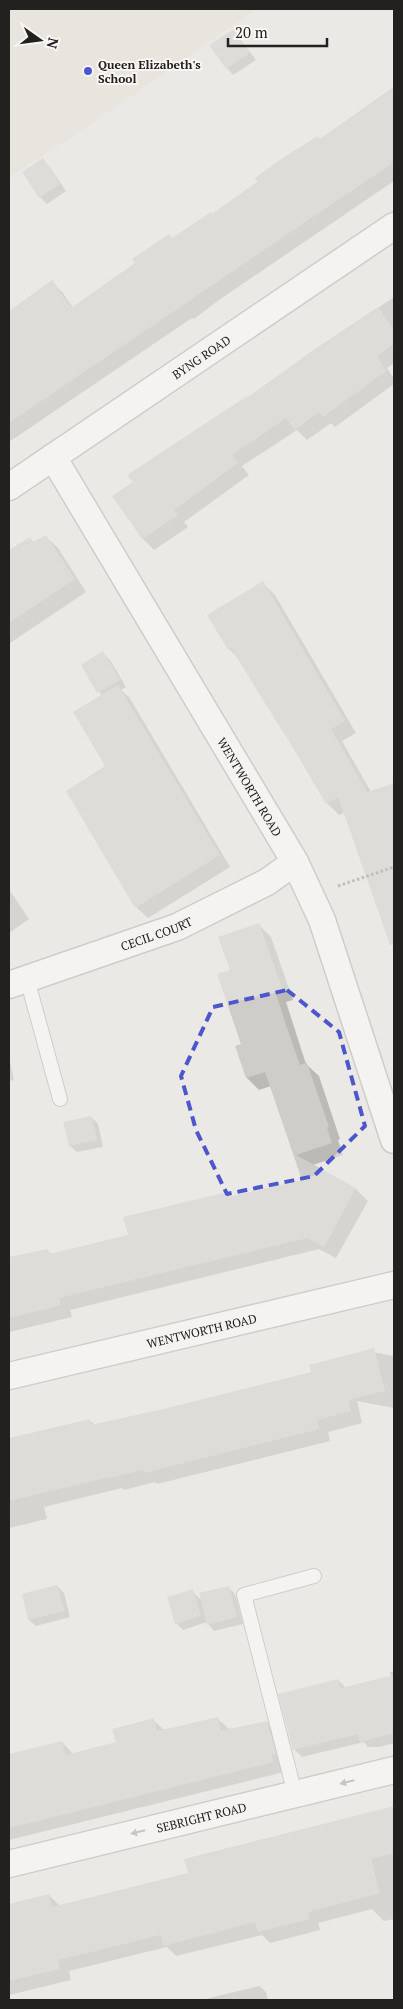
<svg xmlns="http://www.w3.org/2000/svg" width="403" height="2009" font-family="'PT Serif',serif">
<rect width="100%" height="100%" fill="#ebe9e5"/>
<path fill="#e5ded4" d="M9,9H256L78,133L9,177Z"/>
<g fill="#0003">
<path d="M233,30L256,60L233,75L227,68Z"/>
<path d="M394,87V181L219,300L194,319L192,318L9,442V312L52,282L63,293L73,308L212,215Z"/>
<path d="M43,160L49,166L66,191L47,204L40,197Z"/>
<path d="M394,297V363L387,368L394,379V384L335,427L331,423L307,440L297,430L242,466L249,475L184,522L188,527L154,550L143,539L114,496L313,352Z"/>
<path d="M45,536L58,548L86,592L10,643L9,550L30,538L34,543Z"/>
<path d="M263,583L275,595L356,733L342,741L371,792L393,785L394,786V949L345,812L339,815L327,803L240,660L229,649Z"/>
<path d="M103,653L110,660L126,687L121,690L129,697L230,867L148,918L136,907L68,791L107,766L102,696L82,665Z"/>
<path d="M9,889L29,919L9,933Z"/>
<path d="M259,925L271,937L293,1000L286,1002L306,1064L319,1076L340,1139L338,1140L343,1155L313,1165L356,1189L368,1201L336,1258L319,1249L70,1310L72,1317L9,1332V1259L47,1250L52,1255L129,1236L227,1194L230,1197L304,1181L271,1086L259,1090L247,1078L237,1046L243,1044L232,971Z"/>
<path d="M9,1057L14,1080L9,1081Z"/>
<path d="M91,1117L98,1124L103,1147L77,1152L70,1146Z"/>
<path d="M367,1351L394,1356V1408L357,1401L362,1423L328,1432L330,1441L157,1484L155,1482L124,1490L122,1488L44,1507L47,1519L9,1528V1439L89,1420L95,1425L163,1410L313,1373Z"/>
<path d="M57,1586L64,1593L70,1617L36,1626L29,1620L23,1595Z"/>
<path d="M229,1588L235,1594L243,1624L214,1631L207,1622L183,1630L176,1623L192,1591L202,1601Z"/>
<path d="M394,1671V1743L379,1747H368L364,1742L302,1757L294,1749L338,1680L346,1688L391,1677L390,1672Z"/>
<path d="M218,1719L229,1729L267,1722L278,1733L284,1772L9,1840V1756L62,1742L73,1754L117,1743L153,1720L164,1730Z"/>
<path d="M394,1807V1919L384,1921L372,1909L318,1923L320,1930L270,1943L262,1935L176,1956L167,1947L69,1971L71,1980L9,1995V1905L49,1895L60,1906L189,1874L186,1860Z"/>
<path d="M259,1986L266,1992L268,2000H201Z"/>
</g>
<g fill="#cfcdc9">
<path d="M234,29L250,53L226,69L209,45Z"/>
<path d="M394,88V162L9,423V311L52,280L71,308L135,263L132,259L169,234L172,238L211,212L212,214L258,181L255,178L284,157L318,136L320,139Z"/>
<path d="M43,158L60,184L39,198L22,172Z"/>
<path d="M378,307L394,330V344L377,356L386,371L323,417L319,412L295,430L286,418L232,455L238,463L174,510L178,515L142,539L112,496L133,482L127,475L247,396L248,397L312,351Z"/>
<path d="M46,535L75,579L9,623V550L30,537L33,542Z"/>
<path d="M263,581L345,721L331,729L367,792L394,783V945H390L338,797L326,804L285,734H284L231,648L228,650L207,615Z"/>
<path d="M103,651L120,680L97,693L81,665Z"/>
<path d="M118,685L220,855L135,908L66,791L105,766L73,712Z"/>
<path d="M259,923L282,988L275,991L287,1028L300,1065L307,1063L329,1127L327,1128L332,1143L296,1155L356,1188L324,1247L307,1238L59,1298L61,1305L9,1318V1257L48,1249L49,1254L128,1235L123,1217L227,1192L228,1197L302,1180L265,1072L246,1078L235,1046L241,1044L217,974L230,970L218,937Z"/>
<path d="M91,1116L97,1140L69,1146L63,1122Z"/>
<path d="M374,1348L385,1391L348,1400L351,1411L317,1420L319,1429L144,1473L143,1470L111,1478L110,1477L9,1501V1438L90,1419L91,1425L163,1409L311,1372L309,1365Z"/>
<path d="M57,1585L65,1611L28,1620L22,1594Z"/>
<path d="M229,1586L237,1617L207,1625L199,1593Z"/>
<path d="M193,1589L201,1616L175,1624L167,1597Z"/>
<path d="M394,1675V1733L360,1742L358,1734L293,1750L278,1694L338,1679L341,1688Z"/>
<path d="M218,1717L221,1731L267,1721L276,1754L272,1755L273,1762L9,1828V1754L62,1741L66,1755L116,1742L112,1729L154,1718L157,1731Z"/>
<path d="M394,1806V1853L371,1859L380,1893L308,1912L310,1919L258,1932L255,1922L163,1946L161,1935L58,1960L60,1969L9,1981V1904L49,1894L52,1907L188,1873L184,1859Z"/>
</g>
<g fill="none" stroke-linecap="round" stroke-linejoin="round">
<defs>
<g id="service">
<path d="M27,979L60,1099"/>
<path d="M295,1794L244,1595L314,1576"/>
</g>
<g id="minor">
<path id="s1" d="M53,457L295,862L322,920L394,1140"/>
<path id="s2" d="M9,487L394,226"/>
<path id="s3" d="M9,985L177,927L267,882L295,862"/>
<path id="s4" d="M9,1376L394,1285"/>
<path id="s5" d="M9,1864L394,1770"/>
</g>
</defs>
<use href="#service" stroke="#adaba8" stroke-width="16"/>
<use href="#minor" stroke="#adaba8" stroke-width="29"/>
<path stroke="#8c8b88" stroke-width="3" stroke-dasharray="2.5 2.5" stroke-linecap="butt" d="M338,886L394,867"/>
<use href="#service" stroke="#fff" stroke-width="14"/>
<use href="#minor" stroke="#fff" stroke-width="26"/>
</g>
<defs><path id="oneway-solid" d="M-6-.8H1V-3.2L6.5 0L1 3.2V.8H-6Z" transform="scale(1.25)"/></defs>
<g fill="#9c9b9b">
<use href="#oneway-solid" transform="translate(347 1782) rotate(166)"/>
<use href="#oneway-solid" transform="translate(138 1832) rotate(166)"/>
</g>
<path d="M0 0H403V2009H0ZM287,990L339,1032L365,1126L314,1176L227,1194L196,1130L181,1076L213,1007Z" fill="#ebe9e5" fill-opacity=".55" fill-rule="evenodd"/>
<path fill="none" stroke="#4d56cc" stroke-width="4" stroke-dasharray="10 6" stroke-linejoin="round" d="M287,990L339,1032L365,1126L314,1176L227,1194L196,1130L181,1076L213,1007Z"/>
<circle fill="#4d56cc" stroke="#f9f6f3" stroke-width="2" cx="88" cy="71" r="5"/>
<g text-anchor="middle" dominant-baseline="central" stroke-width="4" stroke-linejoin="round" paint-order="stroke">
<g font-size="12" font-weight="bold" fill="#222120" stroke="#f9f6f3" text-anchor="start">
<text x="98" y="64">Queen Elizabeth's<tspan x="98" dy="14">School</tspan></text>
</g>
<g font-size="12" fill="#222120" stroke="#f9f6f3">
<text stroke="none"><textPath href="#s2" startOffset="232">BYNG ROAD</textPath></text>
<text stroke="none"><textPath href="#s1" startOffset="384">WENTWORTH ROAD</textPath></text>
<text stroke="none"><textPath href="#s3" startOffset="156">CECIL COURT</textPath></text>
<text stroke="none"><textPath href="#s4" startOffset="198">WENTWORTH ROAD</textPath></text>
<text stroke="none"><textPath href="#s5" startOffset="198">SEBRIGHT ROAD</textPath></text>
</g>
</g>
<rect width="403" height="2009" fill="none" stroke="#222120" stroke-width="20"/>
<g transform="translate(40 40) rotate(104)" stroke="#f9f6f3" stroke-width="4" paint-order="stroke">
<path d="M0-4L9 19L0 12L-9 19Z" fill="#222120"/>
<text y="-8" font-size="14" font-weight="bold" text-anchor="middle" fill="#222120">N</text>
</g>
<path d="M228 38v8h99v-8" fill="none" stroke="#222120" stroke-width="2.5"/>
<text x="235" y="38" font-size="15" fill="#222120" stroke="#f9f6f3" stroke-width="4" paint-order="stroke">20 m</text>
</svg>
